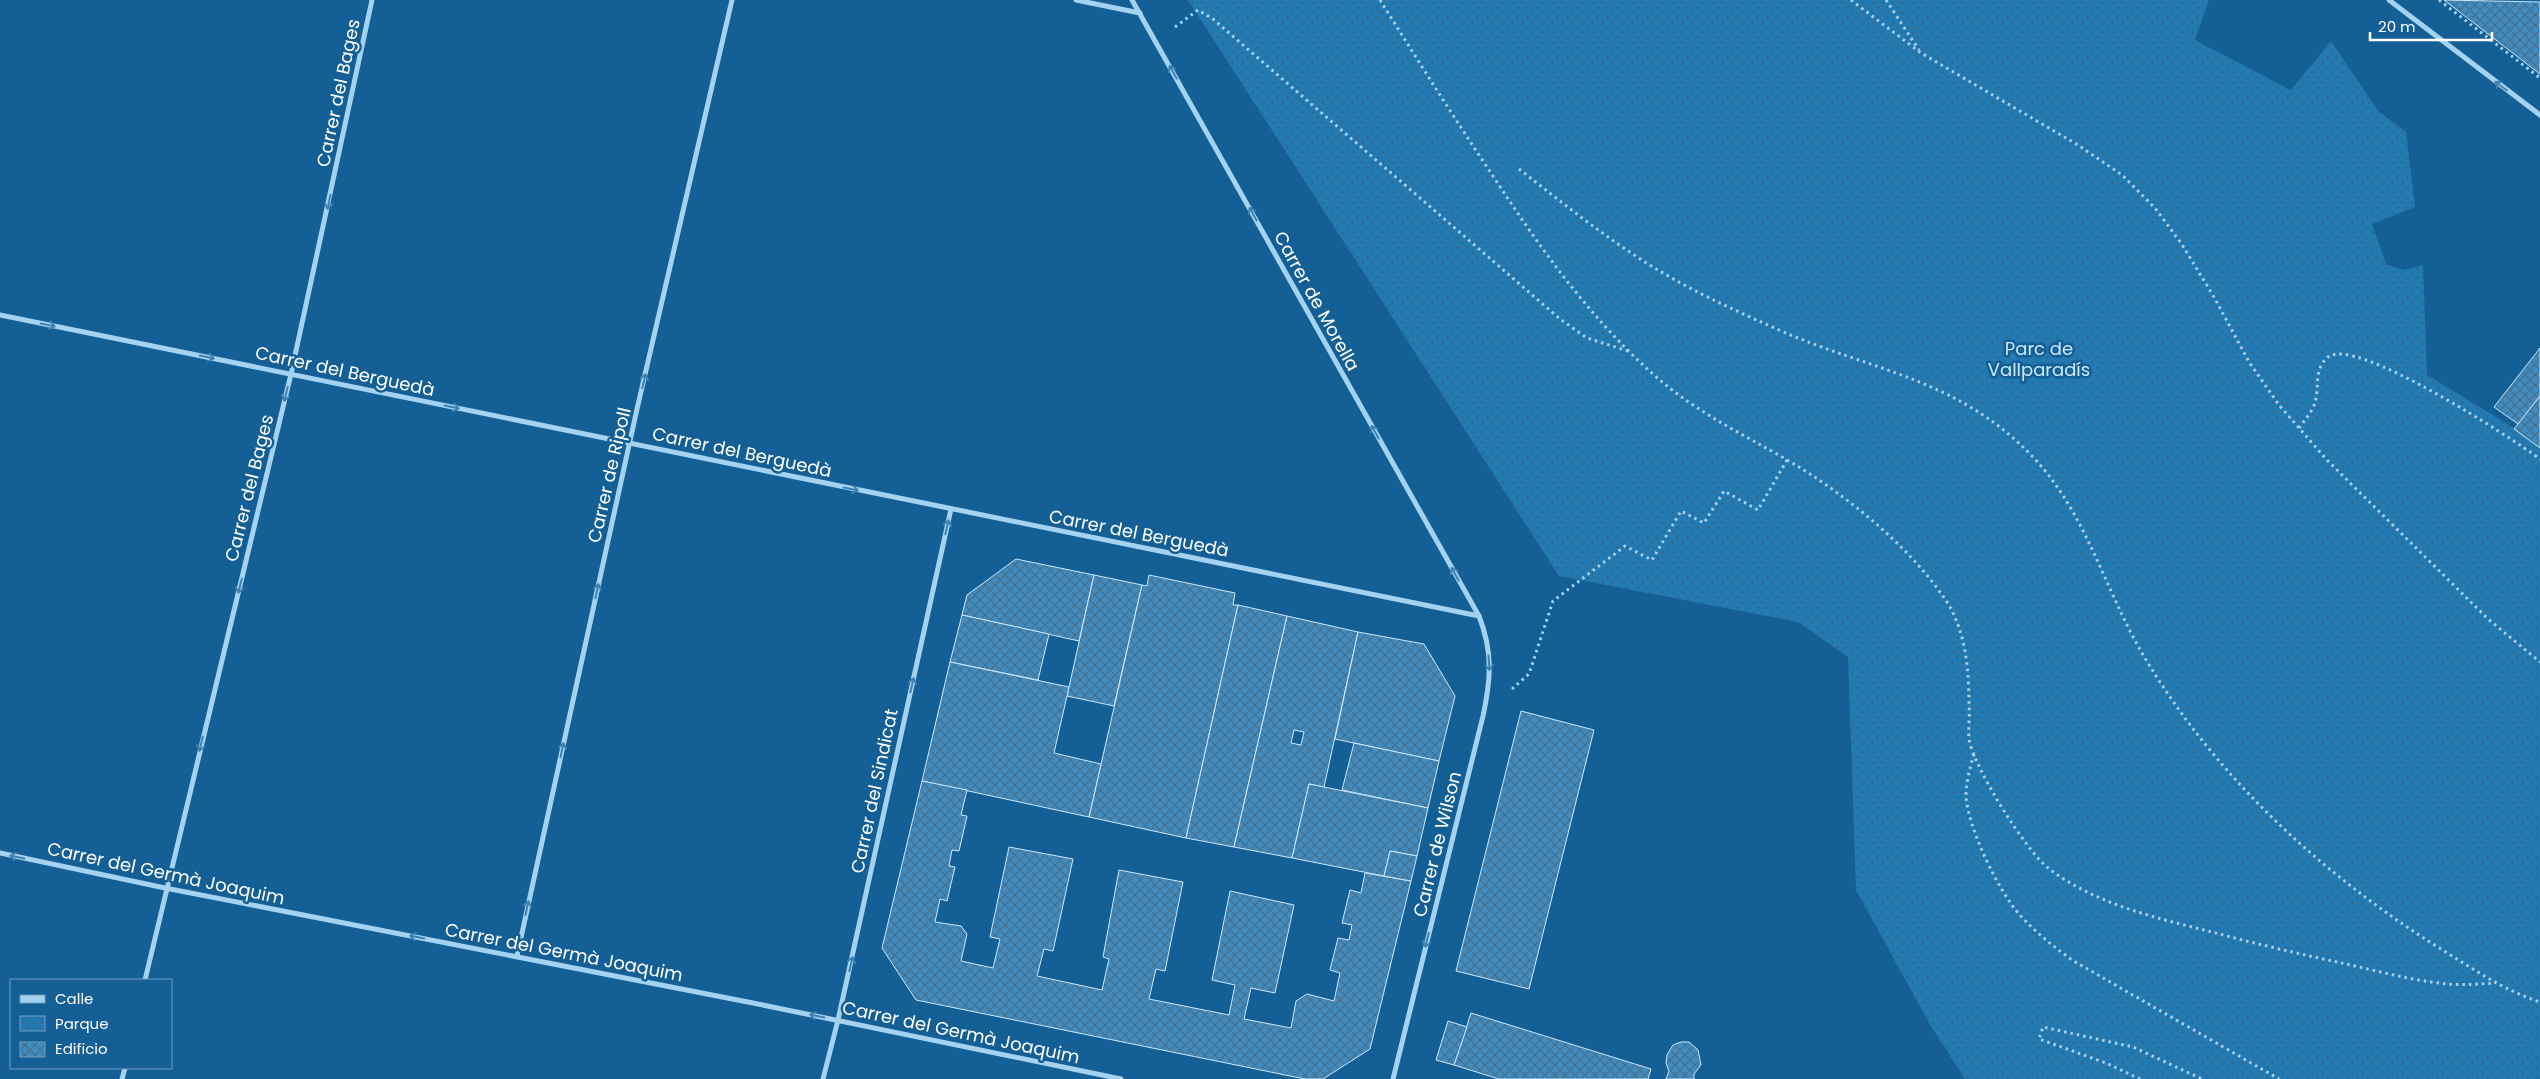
<svg xmlns="http://www.w3.org/2000/svg" width="2540" height="1079" font-family="Poppins,sans-serif">
<defs>
<pattern id="park-dots" width="8" height="8" patternUnits="userSpaceOnUse" patternTransform="scale(1.25)"><rect width="8" height="8" fill="#2379b2"/><path d="M2 2h.1M6 6h.1" fill="none" stroke="#38627f" stroke-width="1.8" stroke-linecap="round"/></pattern>
<pattern id="building-cross-hatch" width="8" height="8" patternUnits="userSpaceOnUse" patternTransform="scale(1.25)"><rect width="8" height="8" fill="#418bbe"/><path d="M0 0l8 8M0 8l8-8" fill="none" stroke="#457290"/></pattern>
</defs>
<rect width="100%" height="100%" fill="#145f95"/>
<path fill="url(#park-dots)" d="M1188,0H2209L2195,40L2291,90L2331,41L2379,112L2406,132L2415,207L2372,224L2386,264L2403,270L2423,265L2427,375L2509,425L2540,448V1079H1965L1929,1023L1856,890L1848,657L1798,622L1559,576Z"/>
<g fill="url(#building-cross-hatch)" stroke="#cce9fc" fill-rule="evenodd">
<path d="M2444,0L2540,2V74Z"/>
<path d="M2540,348V396L2518,424L2494,407Z"/>
<path d="M2540,396V448L2514,429Z"/>
<path d="M1016,559L1094,575L1079,641L962,615L967,595Z"/>
<path d="M1094,575L1142,585L1114,706L1067,696Z"/>
<path d="M1149,575L1235,593L1233,605H1238L1186,838L1089,817L1142,585L1147,586Z"/>
<path d="M1238,605L1287,616L1234,847L1186,838Z"/>
<path d="M962,615L1049,634L1038,680L950,662Z"/>
<path d="M1287,616L1358,632L1324,787L1309,784L1292,858L1234,847ZM1294,730L1304,732L1301,745L1291,743Z"/>
<path d="M1358,632L1424,644L1455,696L1439,761L1335,739Z"/>
<path d="M950,662L1069,687L1054,753L1101,764L1089,817L922,781Z"/>
<path d="M1521,711L1594,730L1529,989L1456,971Z"/>
<path d="M1354,743L1439,761L1428,808L1342,790Z"/>
<path d="M922,781L967,790L961,815L967,816L959,851L952,850L949,866L955,867L947,901L940,899L935,922L961,926L967,934L961,961L993,968L1000,939L990,937L1009,847L1073,859L1053,951L1044,949L1037,976L1102,990L1109,959L1103,957L1119,870L1183,882L1165,971L1156,969L1149,999L1229,1015L1235,985L1212,980L1230,891L1294,905L1275,993L1251,988L1244,1019L1291,1028L1296,1001L1307,994L1334,1001L1340,973L1330,970L1338,938L1349,940L1352,925L1342,923L1350,890L1361,893L1365,873L1411,881L1370,1049L1323,1079H1305L916,1000L882,948Z"/>
<path d="M1309,784L1428,808L1417,856L1390,851L1384,876L1292,858Z"/>
<path d="M1390,851L1417,856L1411,881L1384,876Z"/>
<path d="M1471,1013L1651,1069L1648,1079H1499L1454,1065Z"/>
<path d="M1448,1021L1467,1027L1454,1065L1436,1060Z"/>
<path d="M1681,1042H1689L1698,1050L1701,1065L1694,1074V1079H1666L1669,1071L1666,1063L1667,1055L1673,1045Z"/>
</g>
<g fill="none" stroke-linecap="round" stroke-linejoin="round">
<g stroke="#a4d3f2" stroke-width="3" stroke-dasharray="2.5 4" stroke-linecap="butt">
<path d="M1380,0C1417,59 1454,118 1493,176C1540,248 1589,317 1654,375C1697,413 1741,433 1789,461C1845,494 1908,545 1945,599C1966,630 1969,670 1969,707C1970,717 1968,728 1969,739C1973,766 2026,851 2048,868C2095,904 2156,918 2212,932C2253,943 2295,953 2337,962C2370,969 2405,979 2439,983C2457,986 2476,984 2495,983"/>
<path d="M1851,0L1921,53L2078,145L2122,175L2155,208L2181,243L2214,297L2249,362L2279,405L2326,459L2488,619L2540,662"/>
<path d="M1886,0L1919,50"/>
<path d="M2439,0L2540,78"/>
<path d="M1175,27L1198,10L1213,19L1560,319L1587,338L1631,352"/>
<path d="M1519,169C1560,201 1601,234 1645,262C1687,289 1734,310 1779,330C1872,371 1957,378 2032,456C2087,513 2105,592 2145,658C2218,780 2324,876 2444,951C2475,970 2505,991 2540,1002"/>
<path d="M2299,428C2304,421 2313,411 2315,402C2320,386 2313,370 2328,357C2354,335 2513,439 2540,459"/>
<path d="M1512,689L1529,674L1553,601L1625,546L1652,560L1681,511L1704,523L1724,491L1758,510L1787,460"/>
<path d="M1974,754C1970,768 1966,782 1966,796C1968,828 1998,890 2019,914C2035,932 2053,946 2072,960L2279,1079"/>
<path d="M2140,1079L2106,1063L2039,1039L2043,1027L2133,1047L2202,1079"/>
</g>
<g stroke="#a4d3f2" stroke-width="5">
<path d="M1076,0L1140,13"/>
<path d="M1132,0L1479,616C1493,652 1491,679 1483,716L1393,1079"/>
<path d="M2389,0L2540,115"/>
<path d="M0,315L1479,616"/>
<path d="M0,853L165,888L753,1003L1121,1079"/>
<path d="M517,956L637,409L732,0"/>
<path d="M145,980L291,374L372,0"/>
<path d="M122,1079L125,1068"/>
<path d="M823,1079L838,1020L951,509"/>
</g>
</g>
<defs><path id="oneway-shaft" d="M-6 0H5M1.5-3L5.5 0L1.5 3" fill="none" stroke-width="1.6" stroke-linecap="round" stroke-linejoin="round" transform="scale(1.25)"/></defs>
<g stroke="#3f82b1">
<use href="#oneway-shaft" transform="translate(1173 72) rotate(-119)"/>
<use href="#oneway-shaft" transform="translate(2501 86) rotate(-143)"/>
<use href="#oneway-shaft" transform="translate(329 202) rotate(102)"/>
<use href="#oneway-shaft" transform="translate(1253 214) rotate(-119)"/>
<use href="#oneway-shaft" transform="translate(48 325) rotate(11)"/>
<use href="#oneway-shaft" transform="translate(207 357) rotate(11)"/>
<use href="#oneway-shaft" transform="translate(644 381) rotate(-77)"/>
<use href="#oneway-shaft" transform="translate(286 394) rotate(104)"/>
<use href="#oneway-shaft" transform="translate(452 407) rotate(12)"/>
<use href="#oneway-shaft" transform="translate(1375 432) rotate(-119)"/>
<use href="#oneway-shaft" transform="translate(851 489) rotate(12)"/>
<use href="#oneway-shaft" transform="translate(947 527) rotate(-77)"/>
<use href="#oneway-shaft" transform="translate(1455 574) rotate(-119)"/>
<use href="#oneway-shaft" transform="translate(240 586) rotate(104)"/>
<use href="#oneway-shaft" transform="translate(597 591) rotate(-78)"/>
<use href="#oneway-shaft" transform="translate(1489 663) rotate(86)"/>
<use href="#oneway-shaft" transform="translate(912 685) rotate(-78)"/>
<use href="#oneway-shaft" transform="translate(201 744) rotate(104)"/>
<use href="#oneway-shaft" transform="translate(562 750) rotate(-78)"/>
<use href="#oneway-shaft" transform="translate(17 857) rotate(-168)"/>
<use href="#oneway-shaft" transform="translate(527 908) rotate(-78)"/>
<use href="#oneway-shaft" transform="translate(417 937) rotate(-169)"/>
<use href="#oneway-shaft" transform="translate(1427 940) rotate(104)"/>
<use href="#oneway-shaft" transform="translate(851 964) rotate(-77)"/>
<use href="#oneway-shaft" transform="translate(817 1016) rotate(-168)"/>
</g>
<g text-anchor="middle" dominant-baseline="central" stroke-width="5" stroke-linejoin="round" paint-order="stroke">
<g font-size="18" fill="#fff" stroke="#145f95">
<text transform="translate(338 93) rotate(-78)">Carrer del Bages</text>
<text transform="translate(1317 301) rotate(61)">Carrer de Morella</text>
<text transform="translate(345 371) rotate(12)">Carrer del Berguedà</text>
<text transform="translate(742 452) rotate(12)">Carrer del Berguedà</text>
<text transform="translate(609 475) rotate(-77)">Carrer de Ripoll</text>
<text transform="translate(249 488) rotate(-76)">Carrer del Bages</text>
<text transform="translate(1139 533) rotate(11)">Carrer del Berguedà</text>
<text transform="translate(874 791) rotate(-78)">Carrer del Sindicat</text>
<text transform="translate(1437 844) rotate(-76)">Carrer de Wilson</text>
<text transform="translate(166 873) rotate(12)">Carrer del Germà Joaquim</text>
<text transform="translate(564 952) rotate(11)">Carrer del Germà Joaquim</text>
<text transform="translate(961 1032) rotate(12)">Carrer del Germà Joaquim</text>
</g>
<g font-size="18" fill="#cce9fc" stroke="#145f95">
<text x="2039" y="348">Parc de<tspan x="2039" dy="21">Vallparadís</tspan></text>
</g>
</g>
<rect x="10" y="979" width="162" height="90" fill="#145f95" stroke="#729fbf"/>
<rect x="20" y="995" width="25" height="8" fill="#a4d3f2" stroke="#729fbf"/>
<text x="55" y="1004" font-size="15" fill="#ffffff">Calle</text>
<rect x="20" y="1016" width="25" height="15" fill="url(#park-dots)" stroke="#729fbf"/>
<text x="55" y="1029" font-size="15" fill="#ffffff">Parque</text>
<rect x="20" y="1042" width="25" height="15" fill="url(#building-cross-hatch)" stroke="#729fbf"/>
<text x="55" y="1054" font-size="15" fill="#ffffff">Edificio</text>
<path d="M2370 32v8h122v-8" fill="none" stroke="#ffffff" stroke-width="2.5"/>
<text x="2378" y="32" font-size="15" fill="#ffffff" stroke="#145f95" stroke-width="4" paint-order="stroke">20 m</text>
</svg>
